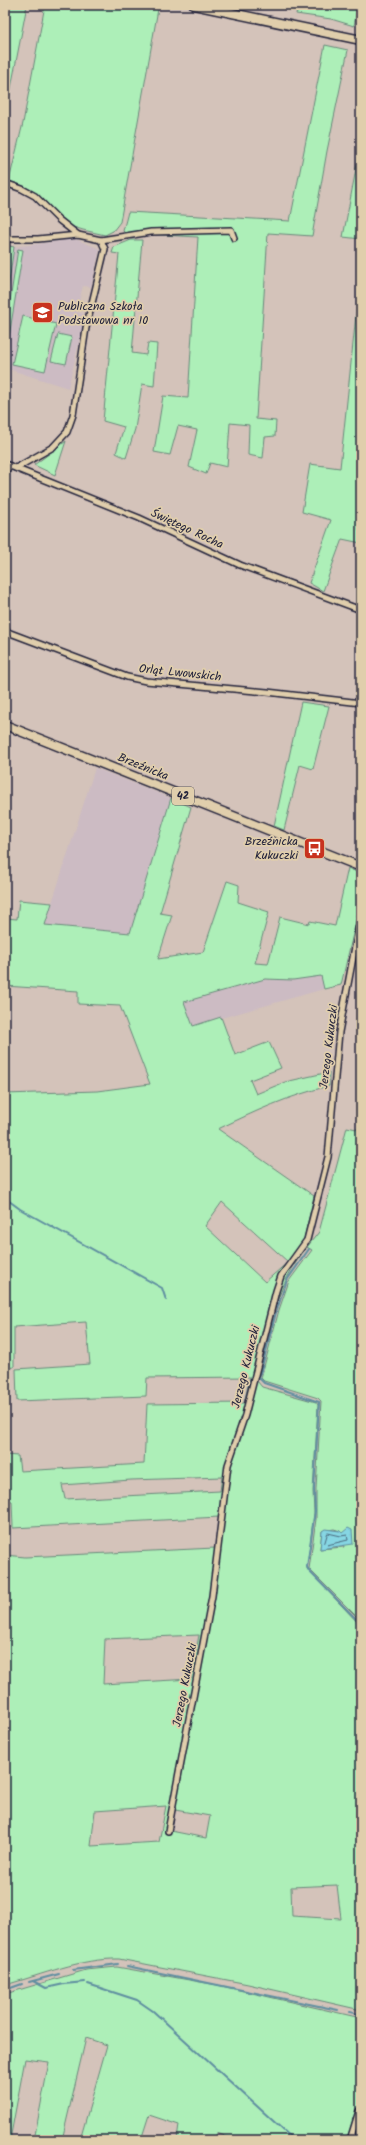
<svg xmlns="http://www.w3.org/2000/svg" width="366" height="2145" font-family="Kalam,sans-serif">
<rect width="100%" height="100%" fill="#d4c3ba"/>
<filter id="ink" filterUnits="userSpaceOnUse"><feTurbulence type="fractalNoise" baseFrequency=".025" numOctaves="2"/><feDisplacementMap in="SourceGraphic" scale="8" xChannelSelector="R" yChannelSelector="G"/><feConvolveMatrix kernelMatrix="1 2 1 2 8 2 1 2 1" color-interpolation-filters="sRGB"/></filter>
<g filter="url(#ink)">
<g fill="#ccbbc3">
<path d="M75,239L100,249L91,287L83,286L76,312L84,314L81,322L83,326L68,388L5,368V310L14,247Z"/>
<path d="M95,768L171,798L130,933L45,925Z"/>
<path d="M321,976L324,989L193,1026L184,1002L265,979L293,980Z"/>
</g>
<g fill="#adefb8" stroke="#68887a" fill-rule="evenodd">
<path d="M5,5H27L5,119Z"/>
<path d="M45,5H142L158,9L122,211L120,222L113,231L105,235L83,230L70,226L34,192L24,186L9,181L23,123Z"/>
<path d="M298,5H358L354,26L331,19L296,14Z"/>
<path d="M325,45L348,50L327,151L312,236L268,233L256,419L276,421L275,436L265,437L263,458L248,455L249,425L230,423L227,467L210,463L206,474L189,467L197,430L178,426L170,455L154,452L163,396L188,398L198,237L125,233L123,231L128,212L290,221Z"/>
<path d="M361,143V239L343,237Z"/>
<path d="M131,240H142L132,353L146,355L148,343L157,344L154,386L142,384L135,429L126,458L116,453L124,427L103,421L119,254L112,253L114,247Z"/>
<path d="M5,245L14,247L5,310Z"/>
<path d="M18,249L23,250L5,362V333Z"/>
<path d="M361,267V520L358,519L359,530L361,524V543L342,539L323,591L309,583L331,520L302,512L310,464L340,468Z"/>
<path d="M23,316L56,324L45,371L12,364Z"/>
<path d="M58,334L72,337L66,364L51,361Z"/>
<path d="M66,441L55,475L34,465Z"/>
<path d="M301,702L329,706L313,769L300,765L284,830L274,826Z"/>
<path d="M171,798L191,807L160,913L172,915L158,959L203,952L227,881L239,885L238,902L269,912L255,963L268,964L280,917L309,924L310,921L335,926L348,868L361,874V900L341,985L324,989L321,976L293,980L265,979L184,1002L193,1026L221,1017L235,1055L269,1042L281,1068L250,1080L256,1094L285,1082L329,1072V1086C288,1096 256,1111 218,1129L314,1196L303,1243L307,1247L319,1232L347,1127L361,1130V1621L309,1569L316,1519V1489L321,1401L318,1398L264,1381L261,1378L279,1310L289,1281L312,1250L307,1247C275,1287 269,1329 257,1377V1381L262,1387L316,1402L318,1405L313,1491L314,1513L307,1569L361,1626V2010L248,1984L119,1959C81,1958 42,1975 5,1985V1555L25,1557L215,1548L219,1517L13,1528L12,1501L5,1500V1455L18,1456L20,1471L144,1464L147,1404L244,1403L250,1377L147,1378L146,1396L17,1401L16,1369L90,1364L86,1322L14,1327V1367L5,1368V1094L97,1091L150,1084L120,1006L78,1004V991L5,986V918L17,919L19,900L52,903L45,925L130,933ZM222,1202L288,1262L265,1282L205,1226ZM222,1477L220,1491L65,1499L62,1485L131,1480ZM334,1529L340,1531L344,1547L320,1549L322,1531ZM199,1635L191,1679L103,1684L105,1639ZM166,1806L159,1842L91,1846L95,1811ZM175,1810L210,1816L206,1838L171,1831ZM337,1885L341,1919L292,1916L291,1887Z"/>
<path d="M117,1967L217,1985L361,2018V2140H235L217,2133L214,2140H177L179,2125L149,2115L141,2140H80L107,2045L86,2038L62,2140H34L49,2062L25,2059L10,2140H5V1994L86,1970Z"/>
</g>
<path fill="#86d6e3" stroke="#5e8ea0" d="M348,1528L352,1530L353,1544L320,1549L322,1531L325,1529L340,1531L342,1533Z"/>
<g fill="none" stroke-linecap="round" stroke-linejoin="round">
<path stroke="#4a6a7e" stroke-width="1" d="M328,1533L341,1536L347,1535L348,1540L327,1545L325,1543Z"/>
<g stroke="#5e8ea0" stroke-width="2">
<path d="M5,1198L20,1209L162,1288L166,1300"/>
<path d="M309,1249L287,1280L276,1312L259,1378L264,1383L319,1402L314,1489L315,1511L307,1567L309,1571L361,1624"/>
<path d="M127,1966L338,2010"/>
<path d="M73,1970L118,1964"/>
<path d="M33,1981L46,1988L64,1984L85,1982"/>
<path d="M29,1982L59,1974"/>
<path d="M88,1984L137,2000L153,2011L294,2140"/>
<path d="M5,1990L22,1984"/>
<path d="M350,2012L361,2015"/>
</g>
<defs>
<g id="minor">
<path d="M5,183L22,189L35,196L59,220L78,235"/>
<path d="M5,239H38L78,235L101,240L151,232L231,230L234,238"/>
<path d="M5,464L139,518L240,565L361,610"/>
<path d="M16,468L53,447L67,432L73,415L86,328L105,249L101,240"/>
<path d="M5,472L10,466"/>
<path d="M5,631L127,677L146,681L267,692L361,703"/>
<path d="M168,1831L212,1596L228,1465L245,1415L276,1291L281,1276L307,1240L328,1157L339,1032L361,915"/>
<path d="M350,2140L359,2111"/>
</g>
<g id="primary">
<path d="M194,5L361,40"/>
<path d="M5,725L361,867"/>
</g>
</defs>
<use href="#minor" stroke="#22223b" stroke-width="8"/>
<use href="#primary" stroke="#22223b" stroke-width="11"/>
<use href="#minor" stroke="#e0ceac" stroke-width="5"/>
<use href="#primary" stroke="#e0ceac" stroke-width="8"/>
</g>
</g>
<defs>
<symbol id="school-square" viewBox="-11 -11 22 22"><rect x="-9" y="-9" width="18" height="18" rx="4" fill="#c8321e" stroke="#e0ceac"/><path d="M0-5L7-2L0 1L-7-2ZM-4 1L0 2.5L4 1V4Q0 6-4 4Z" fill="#fff"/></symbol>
<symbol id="bus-square" viewBox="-11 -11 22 22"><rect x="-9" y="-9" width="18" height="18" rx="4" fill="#c8321e" stroke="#e0ceac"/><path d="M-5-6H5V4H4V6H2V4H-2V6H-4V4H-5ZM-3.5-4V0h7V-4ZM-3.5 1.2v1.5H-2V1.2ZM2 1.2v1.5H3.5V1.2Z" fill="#fff"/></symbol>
</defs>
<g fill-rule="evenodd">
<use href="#school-square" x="30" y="300" width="25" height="25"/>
<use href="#bus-square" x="302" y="836" width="25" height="25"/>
</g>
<g text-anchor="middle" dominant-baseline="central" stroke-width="3.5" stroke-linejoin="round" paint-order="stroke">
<rect fill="#e0ceac" stroke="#5b565d" stroke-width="1" x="172" y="787" width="22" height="18" rx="3"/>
<g font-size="11" font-weight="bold" fill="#22223b">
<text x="183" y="796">42</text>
</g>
<g font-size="12" fill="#22223b" stroke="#e0ceac" text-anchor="start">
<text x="58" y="306">Publiczna Szkoła<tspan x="58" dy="14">Podstawowa nr 10</tspan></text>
<text x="298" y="841" text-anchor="end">Brzeźnicka<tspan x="298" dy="14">Kukuczki</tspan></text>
</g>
<g font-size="12" fill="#22223b" stroke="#e0ceac">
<text transform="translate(187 529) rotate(25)">Świętego Rocha</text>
<text transform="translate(180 673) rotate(6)">Orląt Lwowskich</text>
<text transform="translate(143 767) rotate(22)">Brzeźnicka</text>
<text transform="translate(329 1047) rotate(-83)">Jerzego Kukuczki</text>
<text transform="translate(246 1367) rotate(-76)">Jerzego Kukuczki</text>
<text transform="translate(185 1685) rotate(-79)">Jerzego Kukuczki</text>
</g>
</g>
<rect width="366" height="2145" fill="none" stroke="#e0ceac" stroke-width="20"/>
<rect x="10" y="10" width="346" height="2125" fill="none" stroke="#22223b" stroke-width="1.5" filter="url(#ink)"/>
</svg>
